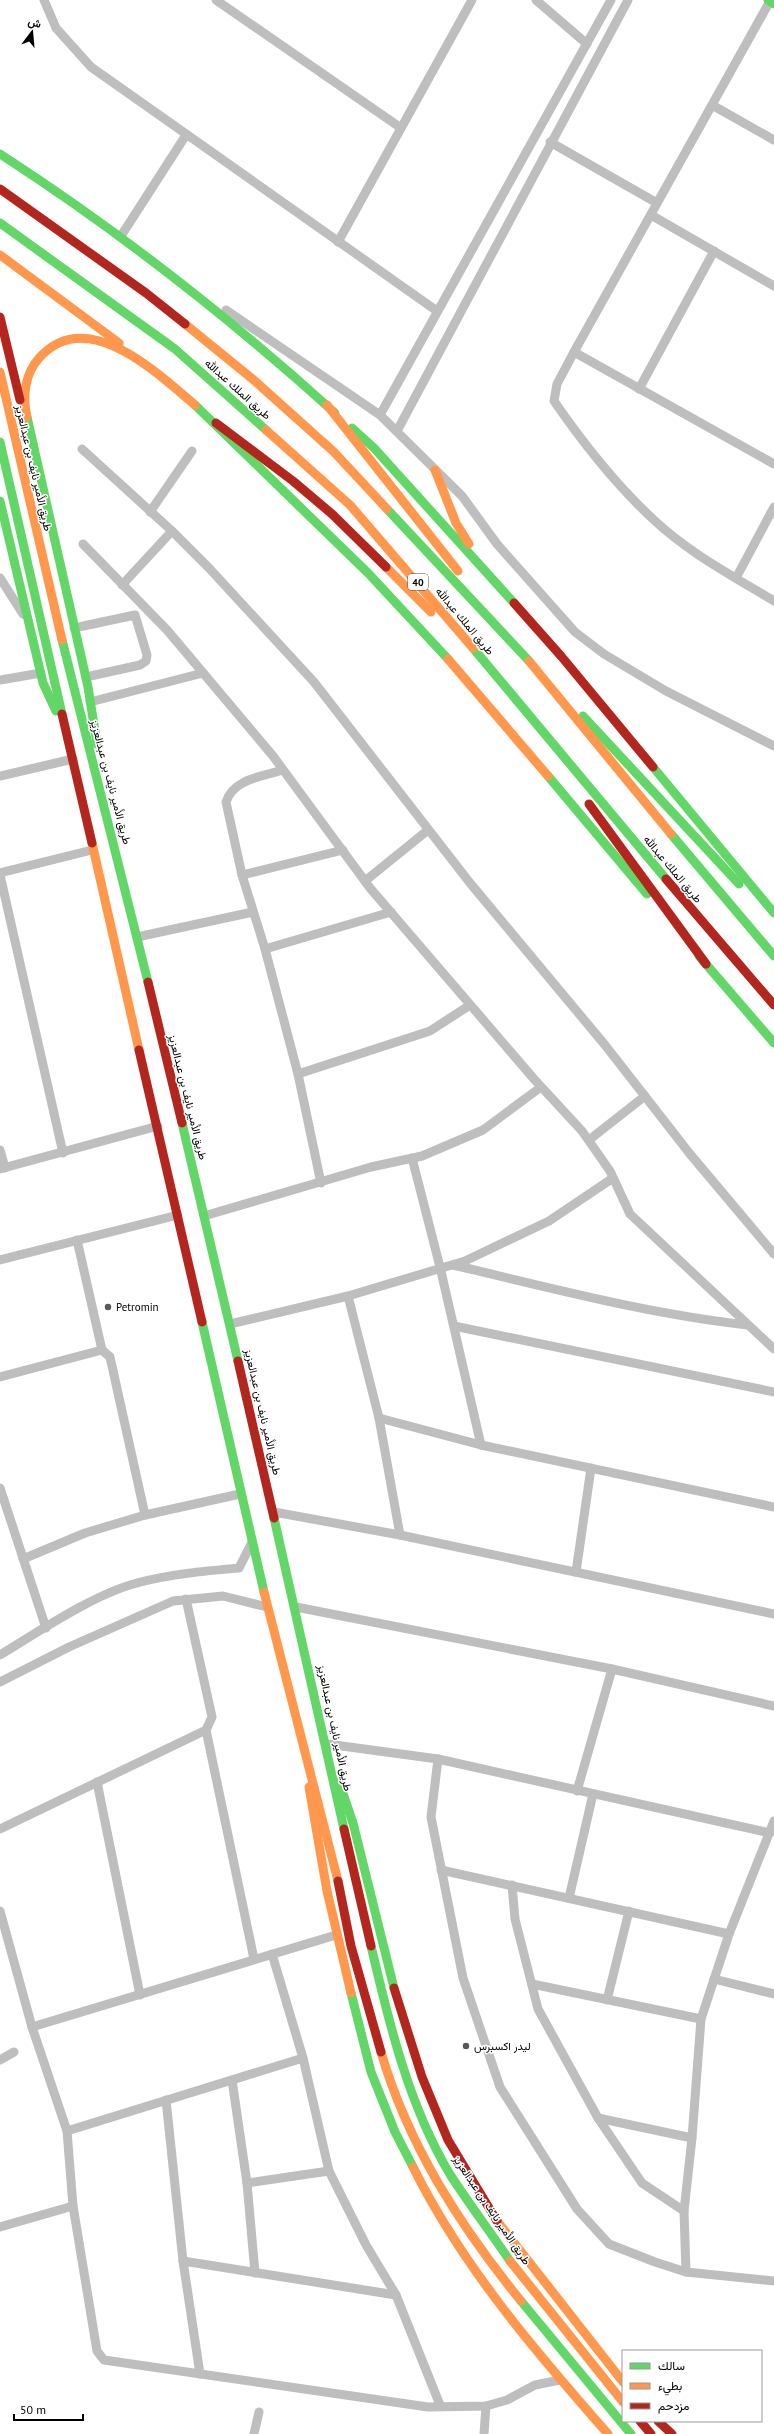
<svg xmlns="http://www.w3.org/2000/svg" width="774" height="2434" font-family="'PT Sans',Vazirmatn,sans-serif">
<rect width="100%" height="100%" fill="#fff"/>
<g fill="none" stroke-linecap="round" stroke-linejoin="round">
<g stroke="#bebebe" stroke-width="9">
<path d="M44,0L56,28L91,67L437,311"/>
<path d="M216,0L401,128"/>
<path d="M536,0L587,44"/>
<path d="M770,1L574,352L557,384L554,401C583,443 616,485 654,520C689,553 733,576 774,601"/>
<path d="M712,105L774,140"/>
<path d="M550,142L657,203"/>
<path d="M651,215L774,286"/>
<path d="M121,236L186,135"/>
<path d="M338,242L472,0"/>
<path d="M226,310L380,415L611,0"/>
<path d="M574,352L774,464"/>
<path d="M639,389L714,251"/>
<path d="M380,415L462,496L497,544L575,632L604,654L666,691L774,746"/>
<path d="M397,431L628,0"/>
<path d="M82,449L172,531L209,568L314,682L470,883L605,1045L690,1154L774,1254"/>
<path d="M150,512L192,451"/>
<path d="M83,544L167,630L273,756L370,888L534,1079L582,1131L610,1171L630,1214L774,1349"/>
<path d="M0,578L23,614"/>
<path d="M736,578L774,507"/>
<path d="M122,585L172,531"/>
<path d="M74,628L135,615L147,655L146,661L140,665L86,677"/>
<path d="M0,680L41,673"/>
<path d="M90,702L203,673"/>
<path d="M283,770C263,776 233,779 226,802L242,875L265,949L298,1074L321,1183"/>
<path d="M0,776L73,759"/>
<path d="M0,873L92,850"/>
<path d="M0,875L63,1153"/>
<path d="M242,875L343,850"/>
<path d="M365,881L428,830"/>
<path d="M137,937L253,912"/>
<path d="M265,949L391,912"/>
<path d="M298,1074L430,1031L470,1005"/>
<path d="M589,1140L645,1096"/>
<path d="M0,1150L5,1168"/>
<path d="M412,1158L440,1267L481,1445"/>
<path d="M0,1169L158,1126"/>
<path d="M204,1216L371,1167L422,1156L483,1130L541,1087"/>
<path d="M77,1240L102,1350L110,1357L145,1515"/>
<path d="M0,1260L178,1215"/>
<path d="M453,1265C551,1288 648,1314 748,1325"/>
<path d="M348,1296L379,1418L400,1535"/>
<path d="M230,1324L348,1296L465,1261L549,1221L613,1178"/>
<path d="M454,1326L774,1392"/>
<path d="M0,1377L102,1350"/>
<path d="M379,1418L481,1445L774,1507"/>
<path d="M0,1488L46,1628"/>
<path d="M274,1512L400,1535L774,1614"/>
<path d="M23,1559L85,1533L145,1515L240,1494"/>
<path d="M576,1572L591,1468"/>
<path d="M296,1607L612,1669L774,1706"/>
<path d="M0,1655C38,1632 94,1594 137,1583C170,1574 205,1571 239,1568L252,1542"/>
<path d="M0,1682L69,1647L173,1601L223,1596L267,1607"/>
<path d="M206,1730L254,1959"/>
<path d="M327,1744L438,1759L770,1833"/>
<path d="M438,1759L431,1817L463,1978L500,2087L577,2209L609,2244L655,2262L686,2272L774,2281"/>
<path d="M97,1782L140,1995"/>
<path d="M577,1791L612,1669"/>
<path d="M0,1829L206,1730L212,1717L186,1599"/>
<path d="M441,1870L729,1934"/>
<path d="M512,1885L515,1919L538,2009L598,2118L642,2183L684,2211"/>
<path d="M569,1898L593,1794"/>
<path d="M0,1911L32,2027L67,2131L73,2206L97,2351L104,2360L428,2407L486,2406L507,2400L535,2385L560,2380"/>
<path d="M272,1954L303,2058L329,2171L366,2245L396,2295L440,2405"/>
<path d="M714,1979L774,1994"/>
<path d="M532,1984L701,2019"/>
<path d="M607,2000L629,1911"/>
<path d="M32,2027L336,1935"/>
<path d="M0,2060L14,2052"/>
<path d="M232,2080L247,2183L255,2273"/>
<path d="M166,2100L183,2261L200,2374"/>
<path d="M598,2118L692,2138"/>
<path d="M67,2131L303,2058"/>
<path d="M247,2183L329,2171"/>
<path d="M0,2227L73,2206"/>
<path d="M183,2261L396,2295"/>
<path d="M686,2272L684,2211L692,2138L701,2019L729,1934L774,1821"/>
<path d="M254,2434L259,2412"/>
<path d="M484,2434L486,2406"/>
</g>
<g stroke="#63d668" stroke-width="9">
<path d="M768,0L774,4"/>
<path d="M0,154C119,231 230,318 335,413"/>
<path d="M0,223L175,349L266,430"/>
<path d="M195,405L368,573L448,659"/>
<path d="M27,417L88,687L97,744"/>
<path d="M352,428L374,448L514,603"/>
<path d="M0,442L62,714"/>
<path d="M0,501L43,683L56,711"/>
<path d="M387,509L529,661"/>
<path d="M62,640L148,982"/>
<path d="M473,648L666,879"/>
<path d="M583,716L739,884"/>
<path d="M653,767L774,913"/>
<path d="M548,776L647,894"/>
<path d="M671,834L774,956"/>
<path d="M699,956L774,1043"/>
<path d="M182,1123L238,1361"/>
<path d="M202,1322L264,1592"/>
<path d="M274,1518L344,1829"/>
<path d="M339,1782L353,1823L394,1988"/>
<path d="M371,1946C389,2023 409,2107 451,2176C470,2205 491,2233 510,2261"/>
<path d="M351,1993L371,2072L395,2132L413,2167"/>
<path d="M521,2301L631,2434"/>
</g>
<g stroke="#ff974d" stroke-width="9">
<path d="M0,255L119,343"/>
<path d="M185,324L255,381L334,452L387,509"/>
<path d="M0,372L62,640"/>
<path d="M327,405L458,571"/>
<path d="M27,417C22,396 25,373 40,357C88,305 158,374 195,405"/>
<path d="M266,430L350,505L473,648"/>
<path d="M435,470L456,523L469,544"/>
<path d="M386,567L431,612"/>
<path d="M448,659L548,776"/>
<path d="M529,661L671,834"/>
<path d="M92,843L139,1050"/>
<path d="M264,1592L338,1881"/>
<path d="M309,1787L327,1891L351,1993"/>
<path d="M381,2052C408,2145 460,2226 521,2301"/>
<path d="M413,2167C462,2266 536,2352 608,2434"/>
<path d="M497,2221L623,2382"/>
<path d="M510,2261L623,2402"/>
</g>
<g stroke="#b3261e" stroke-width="9">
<path d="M0,189L146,293L185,324"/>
<path d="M0,317L20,400"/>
<path d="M216,423L293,481L332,514L386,567"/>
<path d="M514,603L561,656L653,767"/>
<path d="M62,714L92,843"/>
<path d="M589,804L706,964"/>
<path d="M666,879L774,1005"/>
<path d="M148,982L182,1123"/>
<path d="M139,1050L202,1322"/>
<path d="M238,1361L274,1518"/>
<path d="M344,1829L371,1946"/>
<path d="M338,1881L351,1946L381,2052"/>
<path d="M394,1988L422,2077L448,2140L497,2221"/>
<path d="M640,2421L651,2434"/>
<path d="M658,2421L672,2434"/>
</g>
</g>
<g fill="#595959" stroke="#fff" stroke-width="1.5">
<circle cx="108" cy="1307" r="4"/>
<circle cx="466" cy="2046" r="4"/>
</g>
<g text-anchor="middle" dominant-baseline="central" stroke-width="3" stroke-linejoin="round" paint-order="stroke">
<rect fill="#fff" stroke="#4c4c4c" stroke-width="1" x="408" y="574" width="20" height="16" rx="3"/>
<g font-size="10" font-weight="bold" fill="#000">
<text x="418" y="582">40</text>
</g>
<g font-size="11" fill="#000" stroke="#fff">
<text transform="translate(238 389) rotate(42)">طريق الملك عبدالله</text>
<text transform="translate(34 468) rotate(77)">طريق الأمير نايف بن عبدالعزيز</text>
<text transform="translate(465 621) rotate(50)">طريق الملك عبدالله</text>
<text transform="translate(111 782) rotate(75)">طريق الأمير نايف بن عبدالعزيز</text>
<text transform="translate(673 869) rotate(50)">طريق الملك عبدالله</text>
<text transform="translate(188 1097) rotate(76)">طريق الأمير نايف بن عبدالعزيز</text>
<text transform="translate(263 1412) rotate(77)">طريق الأمير نايف بن عبدالعزيز</text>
<text transform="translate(335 1728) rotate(78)">طريق الأمير نايف بن عبدالعزيز</text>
<text transform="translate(492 2210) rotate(56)">طريق الأمير نايف بن عبدالعزيز</text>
</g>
<g font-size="11" fill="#000" stroke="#fff" text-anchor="start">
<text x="116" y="1307">Petromin</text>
<text x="474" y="2046">ليدر اكسبرس</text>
</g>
</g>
<rect x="622" y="2350" width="140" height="72" fill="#ffffff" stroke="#999999"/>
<rect x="630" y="2363" width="20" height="6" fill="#63d668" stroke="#999999"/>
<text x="658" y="2370" font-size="12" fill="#000000">سالك</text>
<rect x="630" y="2383" width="20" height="6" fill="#ff974d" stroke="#999999"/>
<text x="658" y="2390" font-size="12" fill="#000000">بطيء</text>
<rect x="630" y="2403" width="20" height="6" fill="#b3261e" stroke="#999999"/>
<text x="658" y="2410" font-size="12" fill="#000000">مزدحم</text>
<g transform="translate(32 32) rotate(16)" stroke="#ffffff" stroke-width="3" paint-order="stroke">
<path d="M0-3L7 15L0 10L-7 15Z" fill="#000000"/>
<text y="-6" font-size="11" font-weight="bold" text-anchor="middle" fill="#000000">ش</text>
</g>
<path d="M14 2414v6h69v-6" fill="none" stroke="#000000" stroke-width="2"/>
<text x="20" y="2414" font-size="12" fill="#000000" stroke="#ffffff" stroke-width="3" paint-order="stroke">50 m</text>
</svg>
